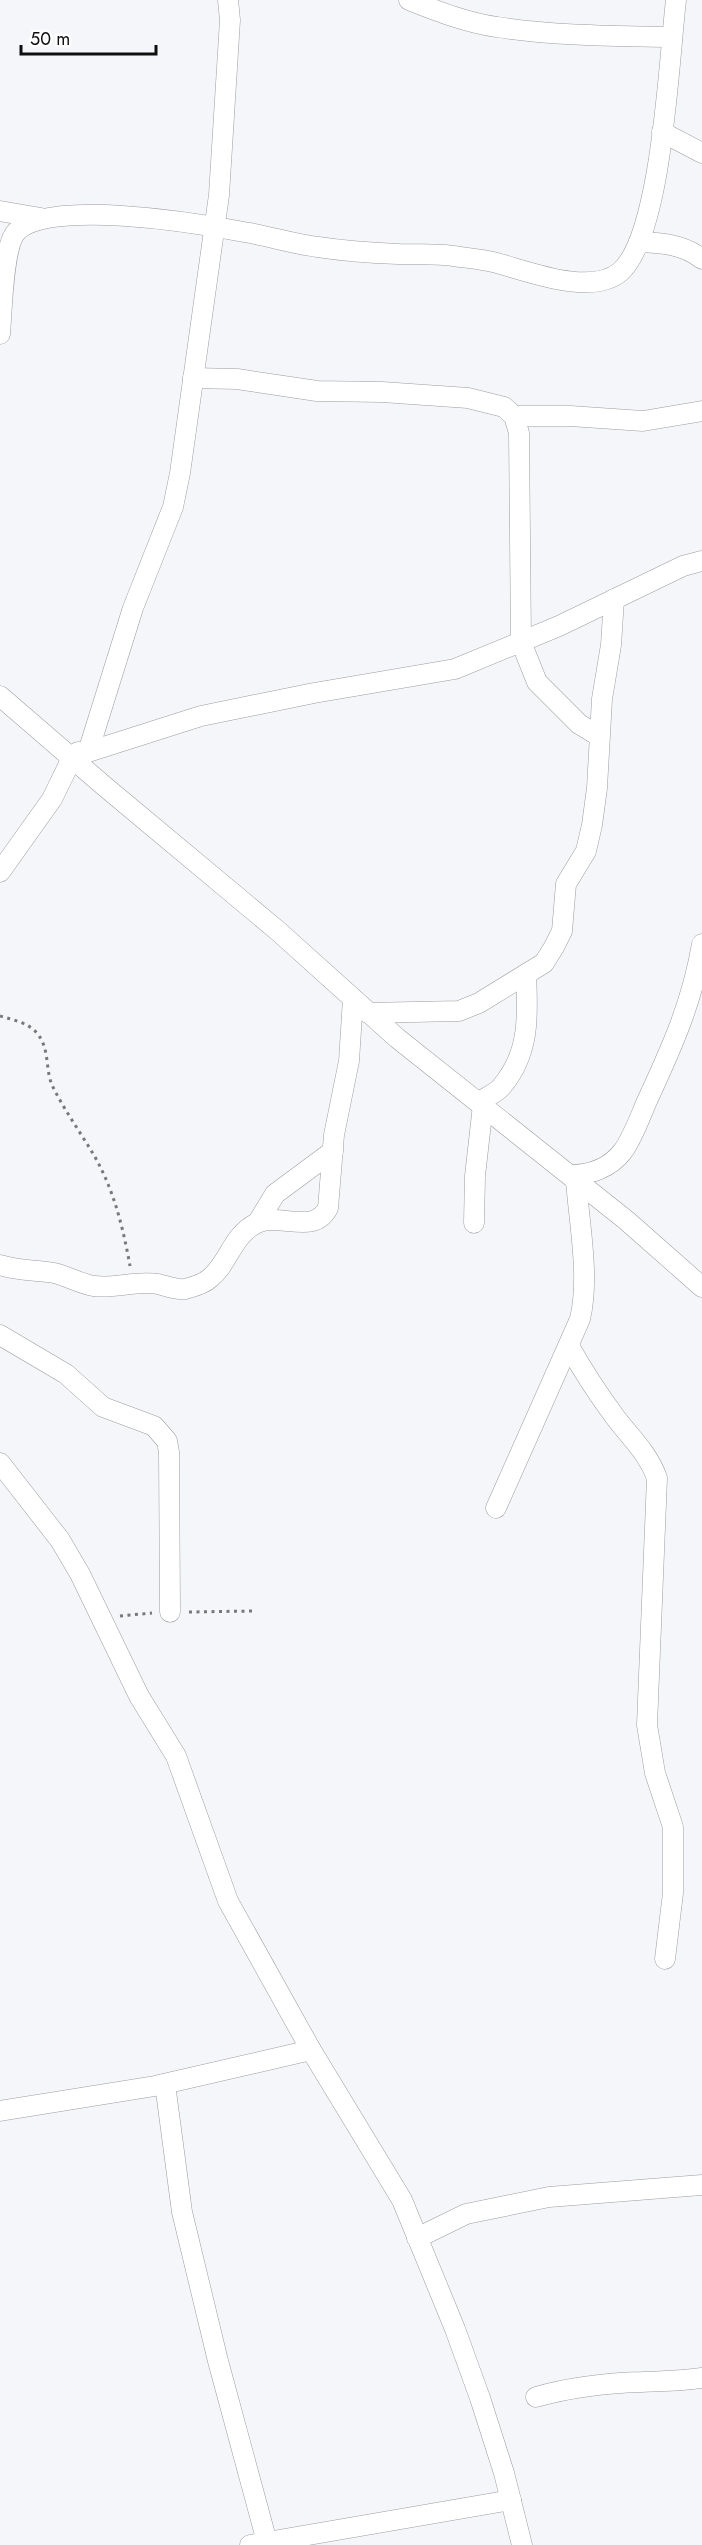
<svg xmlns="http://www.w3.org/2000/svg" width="702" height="2545" font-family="Jost,sans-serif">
<rect width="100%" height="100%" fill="#f5f6f9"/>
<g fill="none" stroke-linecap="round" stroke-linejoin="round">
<defs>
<g id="minor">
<path d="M409,0C437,11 467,23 497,27C554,36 614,36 671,37"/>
<path d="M662,132L702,153"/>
<path d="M0,211L41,218"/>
<path d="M639,242C662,243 683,244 702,259"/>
<path d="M0,334C2,311 3,253 14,235C39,196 202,224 244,232C269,236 293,244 318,247C344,251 372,253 398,254C417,255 435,253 453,256C467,258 480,259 493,262C525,270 590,297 620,272C662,236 669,58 676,0"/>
<path d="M193,378L237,379L317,391L382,392L468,398L504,407L514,416L519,433L521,642L537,682L579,724L599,736"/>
<path d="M514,416H570L643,421L702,411"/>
<path d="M0,696L103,785L278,931L397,1038L626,1220L702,1287"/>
<path d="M78,752H88L201,716L314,693L455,669L559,626L683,566L702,561"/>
<path d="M88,752L133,608L173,507L180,473L219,195L230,20L228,0"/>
<path d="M0,872L52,799L72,758"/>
<path d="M368,1013L459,1011L479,1003L544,963L554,947L562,931L566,884L586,851L592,825L597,788L602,699L611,645L614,599"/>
<path d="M479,1102C486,1097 497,1093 502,1086C530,1053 528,1015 526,974"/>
<path d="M570,1175C590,1175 610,1168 623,1151C633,1137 640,1117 647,1101C672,1047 692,1003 702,944"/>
<path d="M258,1222L275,1194L333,1151"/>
<path d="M474,1223L475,1176L483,1105"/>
<path d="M0,1265C18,1271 36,1270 54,1273C68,1276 80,1284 94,1286C115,1289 136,1280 158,1284C166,1286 176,1290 185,1289C193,1287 204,1284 210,1278C229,1263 232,1235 257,1223C281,1212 313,1236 328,1208L334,1135L349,1061L353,999"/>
<path d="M0,1335L66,1374L103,1407L154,1426L167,1441L169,1452L170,1612"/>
<path d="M569,1346C583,1371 598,1394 615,1417C631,1438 648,1453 657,1478L647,1725L655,1773L673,1827V1893L665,1959"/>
<path d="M0,1463L60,1540L80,1574L139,1696L176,1756L228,1901L311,2050L402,2200L455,2329L480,2398L504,2473L522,2545"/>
<path d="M496,1508L580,1319C590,1277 579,1223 576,1180"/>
<path d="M165,2084L182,2212L218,2361L267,2542"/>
<path d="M0,2111L155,2086L311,2050"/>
<path d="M417,2238L466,2214L549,2197L702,2185"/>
<path d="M536,2397C571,2387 605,2383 642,2382C662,2381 682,2381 702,2378"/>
<path d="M250,2545L511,2500"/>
</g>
</defs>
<use href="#minor" stroke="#9d9da1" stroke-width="21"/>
<g stroke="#78787a" stroke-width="3" stroke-dasharray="3 4.5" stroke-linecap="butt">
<path d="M0,1016C13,1020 27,1022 37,1033C50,1049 45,1068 52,1085C64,1110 81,1133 95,1157C114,1191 123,1227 130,1266"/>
<path d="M189,1612L253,1611"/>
<path d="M120,1616L152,1613"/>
</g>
<use href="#minor" stroke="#fff" stroke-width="20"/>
</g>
<path d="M21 45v9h135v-9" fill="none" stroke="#0f0f10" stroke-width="3"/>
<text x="30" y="45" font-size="18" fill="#0f0f10" stroke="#ffffff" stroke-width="4.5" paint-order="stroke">50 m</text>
</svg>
